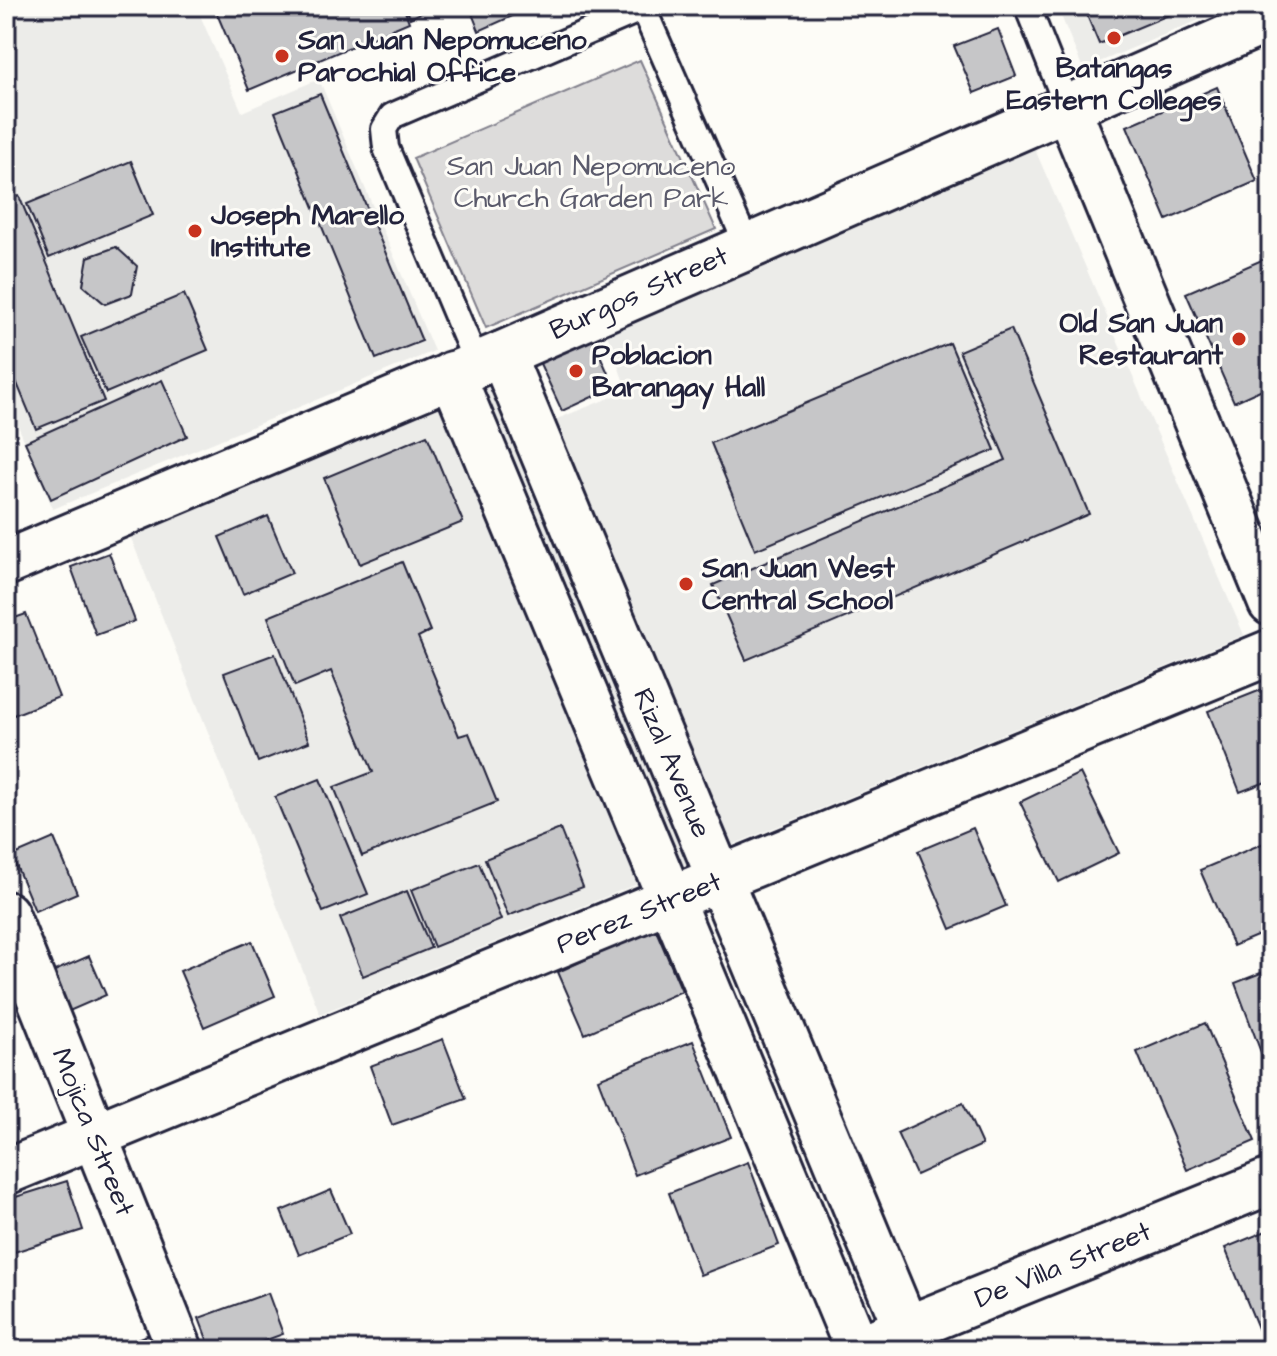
<svg xmlns="http://www.w3.org/2000/svg" width="1277" height="1356" font-family="'Architects Daughter',sans-serif">
<rect width="100%" height="100%" fill="#fdfcf7"/>
<filter id="ink" filterUnits="userSpaceOnUse"><feTurbulence type="fractalNoise" baseFrequency=".0125" numOctaves="2"/><feDisplacementMap in="SourceGraphic" scale="16" xChannelSelector="R" yChannelSelector="G"/><feConvolveMatrix kernelMatrix="1 2 1 2 8 2 1 2 1" color-interpolation-filters="sRGB"/></filter>
<g filter="url(#ink)">
<g fill="#ecece9">
<path d="M6,6H196L242,112L319,79L434,351L53,509L6,397Z"/>
<path d="M1057,6H1232L1083,69Z"/>
<path d="M1034,147L1244,635L320,1014L129,533L529,362L552,421L627,391L605,329Z"/>
</g>
<path fill="#dddcdb" stroke="#807f8b" stroke-width="2" d="M640,60L716,229L486,328L413,158Z"/>
<g fill="#c6c6c8" stroke="#22223b" stroke-width="2">
<path d="M221,6H403L409,22L249,90L215,9Z"/>
<path d="M405,6H437L410,18Z"/>
<path d="M469,6H514L517,14L479,31Z"/>
<path d="M1083,6H1190L1099,44Z"/>
<path d="M998,29L1016,76L974,93L954,46Z"/>
<path d="M1217,87L1257,181L1167,220L1127,126Z"/>
<path d="M320,94L422,341L376,359L275,112Z"/>
<path d="M131,161L153,215L49,258L27,204Z"/>
<path d="M19,196L104,401L36,429L6,357V201Z"/>
<path d="M116,247L137,266L132,294L105,304L83,285L88,257Z"/>
<path d="M1271,256V385L1234,402L1186,293Z"/>
<path d="M184,294L208,350L106,393L81,337Z"/>
<path d="M1011,329L1089,514L746,660L713,585L1006,460L959,351Z"/>
<path d="M589,330L614,387L562,411L536,355Z"/>
<path d="M950,343L995,450L755,550L711,443Z"/>
<path d="M162,380L187,436L51,499L25,442Z"/>
<path d="M427,435L463,522L360,564L324,478Z"/>
<path d="M268,516L292,573L243,594L219,537Z"/>
<path d="M109,553L135,621L96,635L71,567Z"/>
<path d="M402,562L430,631L418,637L459,736L469,733L497,802L362,856L334,787L373,772L331,671L295,686L268,617Z"/>
<path d="M26,614L59,697L6,718V621Z"/>
<path d="M275,654L309,742L258,762L224,673Z"/>
<path d="M1271,686V780L1240,792L1208,711Z"/>
<path d="M1080,773L1119,853L1059,882L1020,802Z"/>
<path d="M320,779L368,894L323,912L275,797Z"/>
<path d="M973,828L1006,906L951,929L918,851Z"/>
<path d="M560,829L583,887L508,916L485,859Z"/>
<path d="M54,838L77,893L35,911L12,856Z"/>
<path d="M1271,840V930L1233,946L1200,870Z"/>
<path d="M479,863L501,920L434,947L411,890Z"/>
<path d="M407,891L431,948L363,976L340,918Z"/>
<path d="M655,928L682,991L585,1034L558,972Z"/>
<path d="M252,941L275,996L204,1027L180,971Z"/>
<path d="M89,956L106,995L67,1012L50,973Z"/>
<path d="M1271,969V1052L1262,1055L1235,983Z"/>
<path d="M1205,1023L1255,1141L1187,1170L1137,1052Z"/>
<path d="M443,1039L466,1099L392,1125L370,1066Z"/>
<path d="M693,1041L731,1137L635,1175L598,1079Z"/>
<path d="M963,1103L982,1145L916,1175L897,1133Z"/>
<path d="M748,1162L779,1245L700,1275L669,1193Z"/>
<path d="M67,1181L83,1230L8,1254L6,1247V1200Z"/>
<path d="M331,1190L350,1234L299,1255L281,1211Z"/>
<path d="M1271,1229V1350H1267L1225,1248Z"/>
<path d="M268,1293L283,1334L239,1350H211L199,1318Z"/>
<path d="M152,1333L159,1350H108Z"/>
</g>
<g fill="none" stroke-linecap="round" stroke-linejoin="round">
<defs>
<g id="lane">
<path d="M642,6L747,245"/>
<path d="M1027,6L1067,106"/>
<path d="M477,364L386,148L384,129L392,116L643,8"/>
</g>
<g id="street">
<path d="M1067,106L1271,603"/>
<path d="M502,354L915,1350"/>
<path d="M452,374L858,1350"/>
<path d="M6,563L502,354L1271,19"/>
<path d="M6,914L180,1350"/>
<path d="M6,1172L1271,652"/>
<path d="M879,1340L1271,1181"/>
</g>
</defs>
<use href="#lane" stroke="#22223b" stroke-width="30"/>
<use href="#street" stroke="#22223b" stroke-width="50"/>
<use href="#lane" stroke="#fdfcf7" stroke-width="24"/>
<use href="#street" stroke="#fdfcf7" stroke-width="44"/>
</g>
</g>
<g fill="#c8321e" stroke="#fdfcf7" stroke-width="3">
<circle cx="1114" cy="38" r="8"/>
<circle cx="282" cy="56" r="8"/>
<circle cx="195" cy="231" r="8"/>
<circle cx="1239" cy="339" r="8"/>
<circle cx="576" cy="371" r="8"/>
<circle cx="686" cy="584" r="8"/>
</g>
<g text-anchor="middle" dominant-baseline="central" stroke-width="6" stroke-linejoin="round" paint-order="stroke">
<g font-size="28" font-weight="bold" fill="#22223b" stroke="#fdfcf7" text-anchor="start">
<text x="298" y="40">San Juan Nepomuceno<tspan x="298" dy="32">Parochial Office</tspan></text>
<text x="1114" y="68" text-anchor="middle">Batangas<tspan x="1114" dy="32">Eastern Colleges</tspan></text>
<text x="211" y="215">Joseph Marello<tspan x="211" dy="32">Institute</tspan></text>
<text x="1223" y="323" text-anchor="end">Old San Juan<tspan x="1223" dy="32">Restaurant</tspan></text>
<text x="592" y="355">Poblacion<tspan x="592" dy="32">Barangay Hall</tspan></text>
<text x="702" y="568">San Juan West<tspan x="702" dy="32">Central School</tspan></text>
</g>
<g font-size="28" fill="#5a5a6b" stroke="#fdfcf7">
<text x="591" y="166">San Juan Nepomuceno<tspan x="591" dy="32">Church Garden Park</tspan></text>
</g>
<g font-size="28" fill="#22223b" stroke="#fdfcf7">
<text transform="translate(639 293) rotate(-24)">Burgos Street</text>
<text transform="translate(672 763) rotate(67)">Rizal Avenue</text>
<text transform="translate(639 913) rotate(-22)">Perez Street</text>
<text transform="translate(93 1132) rotate(68)">Mojica Street</text>
<text transform="translate(1063 1265) rotate(-22)">De Villa Street</text>
</g>
</g>
<rect width="1277" height="1356" fill="none" stroke="#fdfcf7" stroke-width="32"/>
<rect x="16" y="16" width="1245" height="1324" fill="none" stroke="#22223b" stroke-width="3" filter="url(#ink)"/>
</svg>
